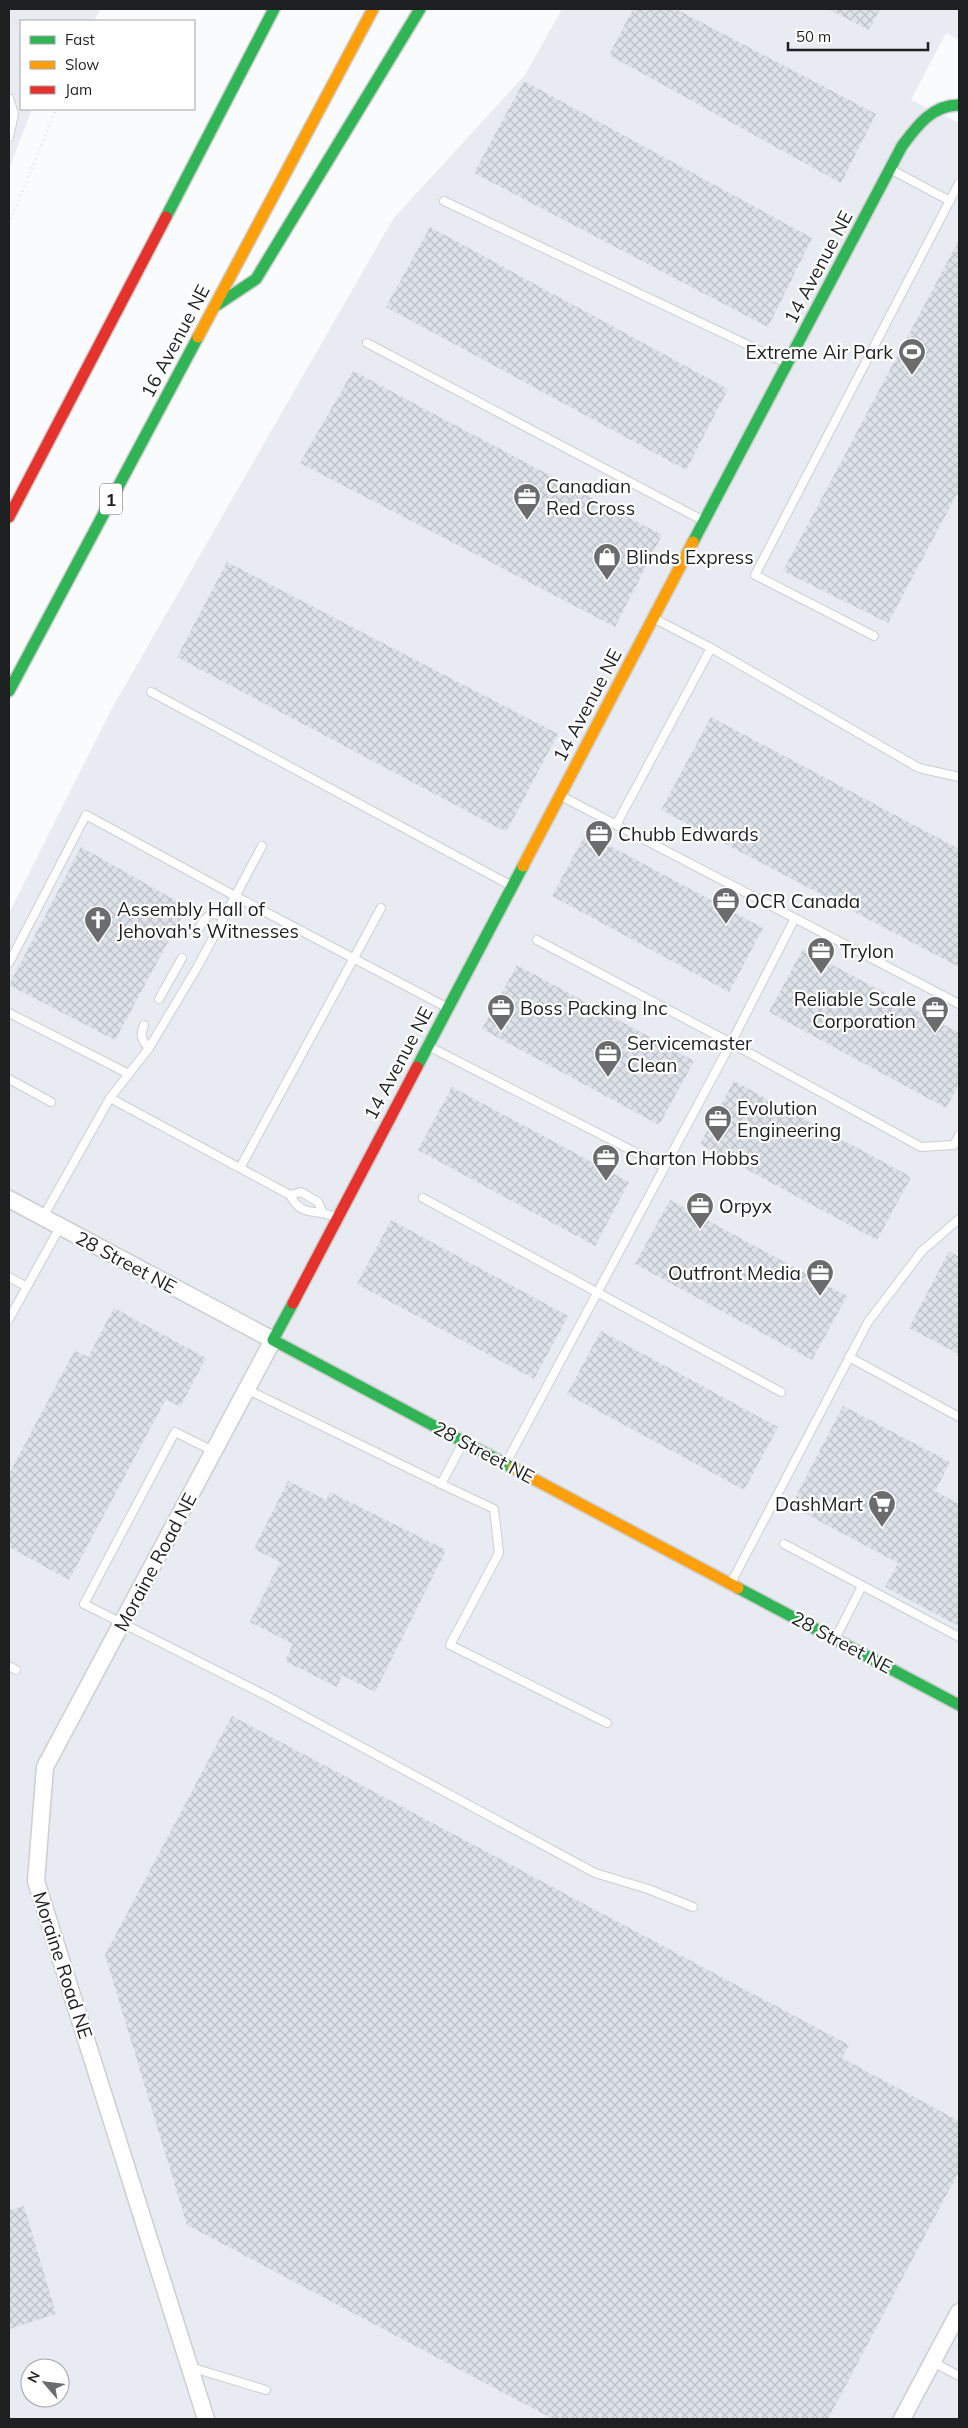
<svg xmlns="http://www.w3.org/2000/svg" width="968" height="2428" font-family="Mulish,sans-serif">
<defs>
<pattern id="building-cross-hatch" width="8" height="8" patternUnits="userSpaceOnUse" patternTransform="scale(1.25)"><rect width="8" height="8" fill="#dde2e8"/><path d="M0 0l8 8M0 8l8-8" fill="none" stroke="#bdc1c7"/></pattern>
</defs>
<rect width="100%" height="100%" fill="#fafbfd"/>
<g fill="#e8ebf1" fill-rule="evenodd">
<path d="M9,9H100L94,21H21V109H32L9,169Z"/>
<path d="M562,9H959V40L946,33L911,100L959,123V2419H9V913L111,710L393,219L525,75ZM30,2368H60V2398H30Z"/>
</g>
<g fill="url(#building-cross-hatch)">
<path d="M633,9H676L876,114L841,183L609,55Z"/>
<path d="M828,9H880L869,30Z"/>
<path d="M524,81L812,238L768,327L474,173Z"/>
<path d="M430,227L728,389L686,470L386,307Z"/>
<path d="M959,240V490L888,623L783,571Z"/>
<path d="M353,371L662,535L615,627L300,463Z"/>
<path d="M227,562L558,734L506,832L177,657Z"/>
<path d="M711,717L959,849V967L661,810Z"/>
<path d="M586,833L763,928L729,992L552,896Z"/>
<path d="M81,847L187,907L115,1040L9,985Z"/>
<path d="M803,949L959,1033V1084L946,1108L769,1012Z"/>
<path d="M517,965L694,1061L659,1125L482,1029Z"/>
<path d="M734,1081L911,1177L877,1240L700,1144Z"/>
<path d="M452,1087L629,1182L595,1246L418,1150Z"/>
<path d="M670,1200L847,1296L812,1360L635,1264Z"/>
<path d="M391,1220L568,1316L534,1379L357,1284Z"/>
<path d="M949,1251L959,1257V1354L909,1328Z"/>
<path d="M114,1308L206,1358L180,1407L166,1399L69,1580L9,1547V1474L75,1350L88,1357Z"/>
<path d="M601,1331L778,1427L744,1490L567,1394Z"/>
<path d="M843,1406L950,1462L935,1491L959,1504V1626L885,1587L898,1563L791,1506Z"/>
<path d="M288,1481L326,1500L330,1492L446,1550L375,1692L342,1675L337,1687L285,1661L293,1644L250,1622L280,1562L254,1549Z"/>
<path d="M232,1716L849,2045L842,2058L959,2121V2171L828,2419H553L187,2225L105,1955Z"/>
<path d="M24,2206L56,2314L9,2329V2210Z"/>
</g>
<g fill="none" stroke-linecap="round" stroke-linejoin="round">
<defs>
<g id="lane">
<path d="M9,98L14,114L9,137"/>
<path d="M892,170L950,201"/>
<path d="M444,201L786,363"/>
<path d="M367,343L702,520"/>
<path d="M655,619L711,648"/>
<path d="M874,636L755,575L959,183"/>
<path d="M151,692L510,885"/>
<path d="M561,796L959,1004"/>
<path d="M616,825L711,648L919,768L959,777"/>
<path d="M196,933L204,920L211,914L225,915"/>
<path d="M537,940L731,1043L795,918"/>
<path d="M9,963L86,815L235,896L446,1007"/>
<path d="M159,999L182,958"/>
<path d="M9,1013L127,1073"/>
<path d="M144,1025C140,1035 141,1040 149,1048"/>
<path d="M430,1047L664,1167"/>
<path d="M9,1079L51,1102"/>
<path d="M110,1098L290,1195C302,1218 315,1208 335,1217"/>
<path d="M240,1168L381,908"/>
<path d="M290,1195L301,1192L318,1202L322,1211"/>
<path d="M423,1198L781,1392"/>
<path d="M43,1217L110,1098L149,1048L198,966L262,846"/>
<path d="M9,1277L27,1287"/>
<path d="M9,1319L60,1227"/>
<path d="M849,1357L959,1417"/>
<path d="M246,1389L441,1484L463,1443"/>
<path d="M213,1451L175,1432L84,1604L269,1697L595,1873L648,1889L693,1907"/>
<path d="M506,1463L731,1043L921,1147L954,1145L959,1135"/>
<path d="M441,1484L494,1509L499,1553L450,1645L607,1723"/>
<path d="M784,1544L959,1637"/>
<path d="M732,1581L868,1322L922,1251L959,1219"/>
<path d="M836,1637L862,1586"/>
<path d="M9,1666L16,1670"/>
<path d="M933,2362L959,2376"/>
<path d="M190,2367L266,2390"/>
</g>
<g id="street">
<path d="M9,1199L273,1340L45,1767L36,1881L206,2419"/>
<path d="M902,2419L959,2312"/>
</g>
<g id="fast">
<path d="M166,217L274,9"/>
<path d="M217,305L256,279L420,9"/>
<path d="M693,542L902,146C917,126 932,105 959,105"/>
<path d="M9,691L198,337"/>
<path d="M417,1067L523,866"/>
<path d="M293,1303L273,1340L513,1468"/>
<path d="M738,1588L959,1705"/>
</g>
<g id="slow">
<path d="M198,337L373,9"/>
<path d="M523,866L693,542"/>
<path d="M513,1468L738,1588"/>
</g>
<g id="jam">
<path d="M9,517L166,217"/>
<path d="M293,1303L417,1067"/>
</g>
</defs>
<use href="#lane" stroke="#cdcecf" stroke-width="10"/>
<use href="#street" stroke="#cdcecf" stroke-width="19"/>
<use href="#fast" stroke="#cdcecf" stroke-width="14"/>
<use href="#slow" stroke="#cdcecf" stroke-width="14"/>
<use href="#jam" stroke="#cdcecf" stroke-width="14"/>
<g stroke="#e5e5e5" stroke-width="3" stroke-dasharray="1 4" stroke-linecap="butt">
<path d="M9,17L21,26"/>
<path d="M9,224L56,109"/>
</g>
<use href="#lane" stroke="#fefeff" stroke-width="8"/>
<use href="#street" stroke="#fefeff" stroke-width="16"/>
<use href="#fast" stroke="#30b455" stroke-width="11"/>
<use href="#slow" stroke="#ff9f0a" stroke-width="11"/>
<use href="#jam" stroke="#e5322d" stroke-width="11"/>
</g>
<defs>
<symbol id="stadium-pin" viewBox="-11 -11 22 30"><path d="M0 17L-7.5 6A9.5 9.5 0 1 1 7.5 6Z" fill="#6b6c6d" stroke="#fff"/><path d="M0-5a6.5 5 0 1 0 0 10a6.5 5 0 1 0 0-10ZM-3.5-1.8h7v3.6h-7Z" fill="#fff"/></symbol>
<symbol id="office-pin" viewBox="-11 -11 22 30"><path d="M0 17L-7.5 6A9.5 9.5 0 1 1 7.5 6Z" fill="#6b6c6d" stroke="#fff"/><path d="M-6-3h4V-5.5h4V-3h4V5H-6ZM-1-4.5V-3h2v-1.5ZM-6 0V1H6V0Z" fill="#fff"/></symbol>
<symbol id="shop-pin" viewBox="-11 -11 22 30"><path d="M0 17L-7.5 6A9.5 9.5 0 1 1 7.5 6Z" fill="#6b6c6d" stroke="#fff"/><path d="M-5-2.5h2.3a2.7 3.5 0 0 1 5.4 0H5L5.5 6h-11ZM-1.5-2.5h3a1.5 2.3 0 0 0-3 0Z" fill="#fff"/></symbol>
<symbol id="church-pin" viewBox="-11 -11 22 30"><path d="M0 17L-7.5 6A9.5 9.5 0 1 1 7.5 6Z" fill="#6b6c6d" stroke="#fff"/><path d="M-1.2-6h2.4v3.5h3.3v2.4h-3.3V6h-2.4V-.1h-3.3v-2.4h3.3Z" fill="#fff"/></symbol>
<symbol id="supermarket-pin" viewBox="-11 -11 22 30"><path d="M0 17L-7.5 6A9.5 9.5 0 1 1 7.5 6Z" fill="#6b6c6d" stroke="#fff"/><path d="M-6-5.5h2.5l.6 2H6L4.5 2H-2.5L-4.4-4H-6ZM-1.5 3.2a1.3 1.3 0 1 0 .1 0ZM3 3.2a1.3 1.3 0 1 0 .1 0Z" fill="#fff"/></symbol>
</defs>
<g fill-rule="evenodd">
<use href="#stadium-pin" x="896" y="336" width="32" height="43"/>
<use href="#office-pin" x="511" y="481" width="32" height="43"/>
<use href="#shop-pin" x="591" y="541" width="32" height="43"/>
<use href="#office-pin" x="583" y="818" width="32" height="43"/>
<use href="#office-pin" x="710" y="885" width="32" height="43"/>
<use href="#church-pin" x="82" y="904" width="32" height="43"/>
<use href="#office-pin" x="805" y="935" width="32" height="43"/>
<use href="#office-pin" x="485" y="992" width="32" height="43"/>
<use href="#office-pin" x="919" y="994" width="32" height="43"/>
<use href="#office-pin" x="592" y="1038" width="32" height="43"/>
<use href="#office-pin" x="702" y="1103" width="32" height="43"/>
<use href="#office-pin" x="590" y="1142" width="32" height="43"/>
<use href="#office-pin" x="684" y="1190" width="32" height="43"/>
<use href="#office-pin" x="804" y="1257" width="32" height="43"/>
<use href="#supermarket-pin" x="866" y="1488" width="32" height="43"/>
</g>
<g text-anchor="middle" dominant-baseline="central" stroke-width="4.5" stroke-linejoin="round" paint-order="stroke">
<rect fill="#fff" stroke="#626263" stroke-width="1" x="100" y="483.5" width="22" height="31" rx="4"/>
<g font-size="18" font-weight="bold" fill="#1e1f20">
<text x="111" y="499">1</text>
</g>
<g font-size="19" fill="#1e1f20" stroke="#fff">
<text transform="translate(818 267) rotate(-62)">14 Avenue NE</text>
<text transform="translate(175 341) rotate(-62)">16 Avenue NE</text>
<text transform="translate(587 705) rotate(-62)">14 Avenue NE</text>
<text transform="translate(398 1063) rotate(-62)">14 Avenue NE</text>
<text transform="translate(126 1262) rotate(28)">28 Street NE</text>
<text transform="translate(484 1452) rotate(28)">28 Street NE</text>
<text transform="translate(155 1562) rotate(-62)">Moraine Road NE</text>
<text transform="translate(842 1642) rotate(28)">28 Street NE</text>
<text transform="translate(63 1965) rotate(72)">Moraine Road NE</text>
</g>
<g font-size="19" fill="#1e1f20" stroke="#fff" text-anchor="start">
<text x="893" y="352" text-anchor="end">Extreme Air Park</text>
<text x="546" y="486">Canadian<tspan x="546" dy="22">Red Cross</tspan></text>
<text x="626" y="557">Blinds Express</text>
<text x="618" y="834">Chubb Edwards</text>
<text x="745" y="901">OCR Canada</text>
<text x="117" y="909">Assembly Hall of<tspan x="117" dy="22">Jehovah's Witnesses</tspan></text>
<text x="840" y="951">Trylon</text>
<text x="916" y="999" text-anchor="end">Reliable Scale<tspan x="916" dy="22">Corporation</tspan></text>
<text x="520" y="1008">Boss Packing Inc</text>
<text x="627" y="1043">Servicemaster<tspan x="627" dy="22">Clean</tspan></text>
<text x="737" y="1108">Evolution<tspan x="737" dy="22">Engineering</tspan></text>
<text x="625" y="1158">Charton Hobbs</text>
<text x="719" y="1206">Orpyx</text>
<text x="801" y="1273" text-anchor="end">Outfront Media</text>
<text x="863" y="1504" text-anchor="end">DashMart</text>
</g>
</g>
<rect width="968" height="2428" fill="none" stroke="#1e1f20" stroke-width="20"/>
<rect x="20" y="20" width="175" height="90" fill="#ffffff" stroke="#a5a5a6"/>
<rect x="30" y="36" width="25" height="8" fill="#30b455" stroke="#a5a5a6"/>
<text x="65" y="45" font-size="15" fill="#1e1f20">Fast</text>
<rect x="30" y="61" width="25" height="8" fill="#ff9f0a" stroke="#a5a5a6"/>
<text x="65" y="70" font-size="15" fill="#1e1f20">Slow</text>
<rect x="30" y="86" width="25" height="8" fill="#e5322d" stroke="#a5a5a6"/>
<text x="65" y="95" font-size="15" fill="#1e1f20">Jam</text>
<g transform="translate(45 2383) rotate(298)"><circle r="24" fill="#ffffff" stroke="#a5a5a6"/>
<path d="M0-4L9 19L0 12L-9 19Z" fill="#6b6c6d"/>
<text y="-8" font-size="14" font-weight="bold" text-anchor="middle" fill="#1e1f20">N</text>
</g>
<path d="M788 42v8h140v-8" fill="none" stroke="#1e1f20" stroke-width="2.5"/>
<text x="796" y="42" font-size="15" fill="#1e1f20" stroke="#ffffff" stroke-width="4" paint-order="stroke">50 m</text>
</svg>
